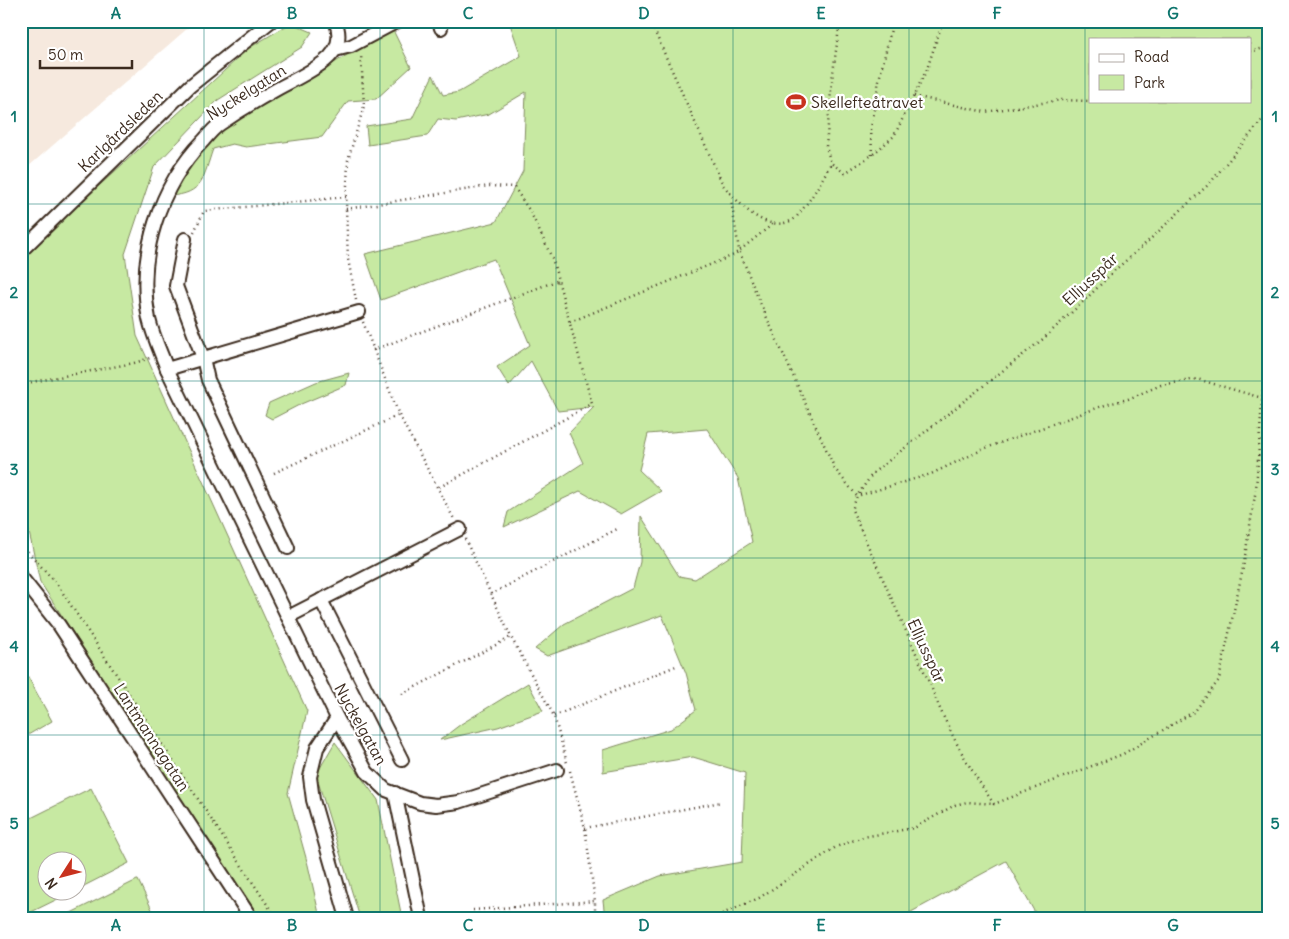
<svg xmlns="http://www.w3.org/2000/svg" width="1289" height="939" font-family="Delius,sans-serif">
<rect width="100%" height="100%" fill="#fff"/>
<filter id="ink" filterUnits="userSpaceOnUse"><feTurbulence type="fractalNoise" baseFrequency=".02" numOctaves="2"/><feDisplacementMap in="SourceGraphic" scale="10" xChannelSelector="R" yChannelSelector="G"/><feConvolveMatrix kernelMatrix="1 2 1 2 8 2 1 2 1" color-interpolation-filters="sRGB"/></filter>
<g filter="url(#ink)">
<path fill="#f6e9de" d="M21,21H196L21,173Z"/>
<g fill="#c7e9a2" stroke="#818a60" fill-rule="evenodd">
<path d="M509,21H1268V918H1038L1006,861L900,918H605L603,900L660,876L742,862L745,773L693,757L603,772V750L671,729L696,710L686,673L662,615L547,656L535,649L564,624L633,588L640,562L641,516L679,576L695,579L752,542L738,478L707,429L648,434L639,470L661,491L621,514L580,491L504,527L508,512L583,463L569,433L594,407L558,411L531,361L509,386L497,367L530,345L494,259L381,300L365,254L496,222L523,171L526,92L489,114L456,121L438,119L427,136L368,145L366,126L412,119L433,75L443,95L459,92L521,56ZM1090,39H1250V101H1090Z"/>
<path d="M291,23L312,32L302,47L218,100L154,167L125,254L137,336L307,711L288,793L308,865L320,918H258L40,582L21,496V262L39,241L249,48Z"/>
<path d="M392,28L411,67L376,99L348,101L322,137L246,147L232,144L213,149C203,177 204,194 169,196L185,168L218,129L282,94Z"/>
<path d="M349,373L346,385L301,404L272,419L265,415L269,403L316,382Z"/>
<path d="M21,664L52,721L21,739Z"/>
<path d="M528,683L543,711L498,727L440,740L461,724Z"/>
<path d="M335,742L378,800L402,918H360L316,775Z"/>
<path d="M91,788L129,863L78,889V862H48V892H72L21,917V823Z"/>
<path d="M138,880L156,918H61L137,880Z"/>
</g>
<g fill="none" stroke-linecap="round" stroke-linejoin="round">
<defs>
<g id="minor">
<path d="M335,21C342,36 338,51 325,61C311,72 294,80 279,88C259,99 239,111 220,124C214,128 209,134 204,140C160,185 136,256 149,319C153,336 161,353 167,369L337,718L367,772L386,790L420,803L436,805L459,802L557,770"/>
<path d="M439,21L441,28"/>
<path d="M335,50L351,46L398,21"/>
<path d="M185,239L176,286L203,358L208,380L288,548"/>
<path d="M21,251L190,86L271,21"/>
<path d="M167,369L359,312"/>
<path d="M21,577L59,625L251,918"/>
<path d="M321,600L402,760"/>
<path d="M288,617L460,529"/>
<path d="M337,718L317,748L310,777L313,800L347,918"/>
<path d="M395,793L421,918"/>
</g>
</defs>
<use href="#minor" stroke="#3b2a1e" stroke-width="16"/>
<g stroke="#3b2a1e" stroke-width="2.5" stroke-dasharray="1 4" stroke-linecap="butt">
<path d="M354,21L357,29"/>
<path d="M650,21L723,185C739,203 766,236 794,219C797,217 800,212 802,210C814,195 822,180 831,163"/>
<path d="M840,21L832,80L826,147L831,163L845,173L872,155L894,136L927,69L943,21"/>
<path d="M1250,52L1268,47"/>
<path d="M914,96L985,112L1061,100L1090,101"/>
<path d="M1101,101H1106"/>
<path d="M1268,113L1210,183L1144,245L1115,270L1085,300L1043,339L873,473L857,496L852,510L932,689C948,731 969,768 994,804L1123,754L1195,711L1219,680L1243,568L1256,489L1263,387L1268,375"/>
<path d="M872,155L871,128L879,80L893,21"/>
<path d="M730,193L739,250L758,298L835,469L857,496L931,474L986,448L1108,404L1128,399L1161,385L1197,379L1262,398H1268"/>
<path d="M346,209L489,186L514,187L531,213L552,258L592,404L438,488"/>
<path d="M194,232L204,211L346,197"/>
<path d="M356,300L348,259L346,209L348,160L364,106L361,54"/>
<path d="M363,322L399,415L454,519"/>
<path d="M570,322L734,255L774,223"/>
<path d="M373,350L559,280"/>
<path d="M21,384L134,363L150,358"/>
<path d="M274,473L399,415"/>
<path d="M465,539L511,637L554,716L567,763"/>
<path d="M21,544L57,584L276,918"/>
<path d="M491,594L619,528"/>
<path d="M402,694L511,637"/>
<path d="M554,716L676,666"/>
<path d="M570,771L585,828L595,901V918"/>
<path d="M585,828L721,802"/>
<path d="M473,910L595,901"/>
<path d="M713,918L759,898L836,847L863,837L914,828L955,805L967,802L994,804"/>
</g>
<use href="#minor" stroke="#fff" stroke-width="12"/>
</g>
</g>
<path fill="none" stroke="#0f766e" stroke-width="1" stroke-opacity="0.55" d="M204,21V918M380,21V918M556,21V918M733,21V918M909,21V918M1085,21V918M21,204H1268M21,381H1268M21,558H1268M21,735H1268"/>
<defs>
<symbol id="stadium-bare" viewBox="-9 -9 18 18"><path d="M0-5a6.5 5 0 1 0 0 10a6.5 5 0 1 0 0-10ZM-3.5-1.8h7v3.6h-7Z" fill="#c8321e" stroke="#fff" stroke-width="2.5" paint-order="stroke"/></symbol>
</defs>
<g fill-rule="evenodd">
<use href="#stadium-bare" x="782" y="88" width="28" height="28"/>
</g>
<g text-anchor="middle" dominant-baseline="central" stroke-width="4.5" stroke-linejoin="round" paint-order="stroke">
<g font-size="16" fill="#3b2a1e" stroke="#fff">
<text transform="translate(246 92) rotate(-32)">Nyckelgatan</text>
<text transform="translate(120 131) rotate(-44)">Karlgårdsleden</text>
<text transform="translate(1090 279) rotate(-43)">Elljusspår</text>
<text transform="translate(927 651) rotate(65)">Elljusspår</text>
<text transform="translate(361 724) rotate(61)">Nyckelgatan</text>
<text transform="translate(152 737) rotate(57)">Lantmannagatan</text>
</g>
<g font-size="16" fill="#3b2a1e" stroke="#fff" text-anchor="start">
<text x="811" y="102">Skellefteåtravet</text>
</g>
</g>
<rect width="1289" height="939" fill="none" stroke="#fff" stroke-width="55"/>
<rect x="1089" y="38" width="162" height="65" fill="#ffffff" stroke="#b1aaa5"/>
<rect x="1099" y="54" width="25" height="8" fill="#ffffff" stroke="#b1aaa5"/>
<text x="1134" y="62" font-size="15" fill="#3b2a1e">Road</text>
<rect x="1099" y="75" width="25" height="15" fill="#c7e9a2" stroke="#b1aaa5"/>
<text x="1134" y="88" font-size="15" fill="#3b2a1e">Park</text>
<g transform="translate(62 876) rotate(234)"><circle r="24" fill="#ffffff" stroke="#b1aaa5"/>
<path d="M0-4L9 19L0 12L-9 19Z" fill="#c8321e"/>
<text y="-8" font-size="14" font-weight="bold" text-anchor="middle" fill="#3b2a1e">N</text>
</g>
<path d="M40 60v8h92v-8" fill="none" stroke="#3b2a1e" stroke-width="2.5"/>
<text x="48" y="60" font-size="15" fill="#3b2a1e" stroke="#ffffff" stroke-width="4" paint-order="stroke">50 m</text>
<rect x="28" y="28" width="1234" height="884" fill="none" stroke="#0f766e" stroke-width="2"/>
<g font-size="16" text-anchor="middle" font-weight="bold" fill="#0f766e">
<text x="116" y="19">A</text>
<text x="292" y="19">B</text>
<text x="468" y="19">C</text>
<text x="644" y="19">D</text>
<text x="821" y="19">E</text>
<text x="997" y="19">F</text>
<text x="1173" y="19">G</text>
<text x="14" y="122">1</text>
<text x="1275" y="122">1</text>
<text x="14" y="298">2</text>
<text x="1275" y="298">2</text>
<text x="14" y="475">3</text>
<text x="1275" y="475">3</text>
<text x="14" y="652">4</text>
<text x="1275" y="652">4</text>
<text x="14" y="829">5</text>
<text x="1275" y="829">5</text>
<text x="116" y="931">A</text>
<text x="292" y="931">B</text>
<text x="468" y="931">C</text>
<text x="644" y="931">D</text>
<text x="821" y="931">E</text>
<text x="997" y="931">F</text>
<text x="1173" y="931">G</text>
</g>
</svg>
